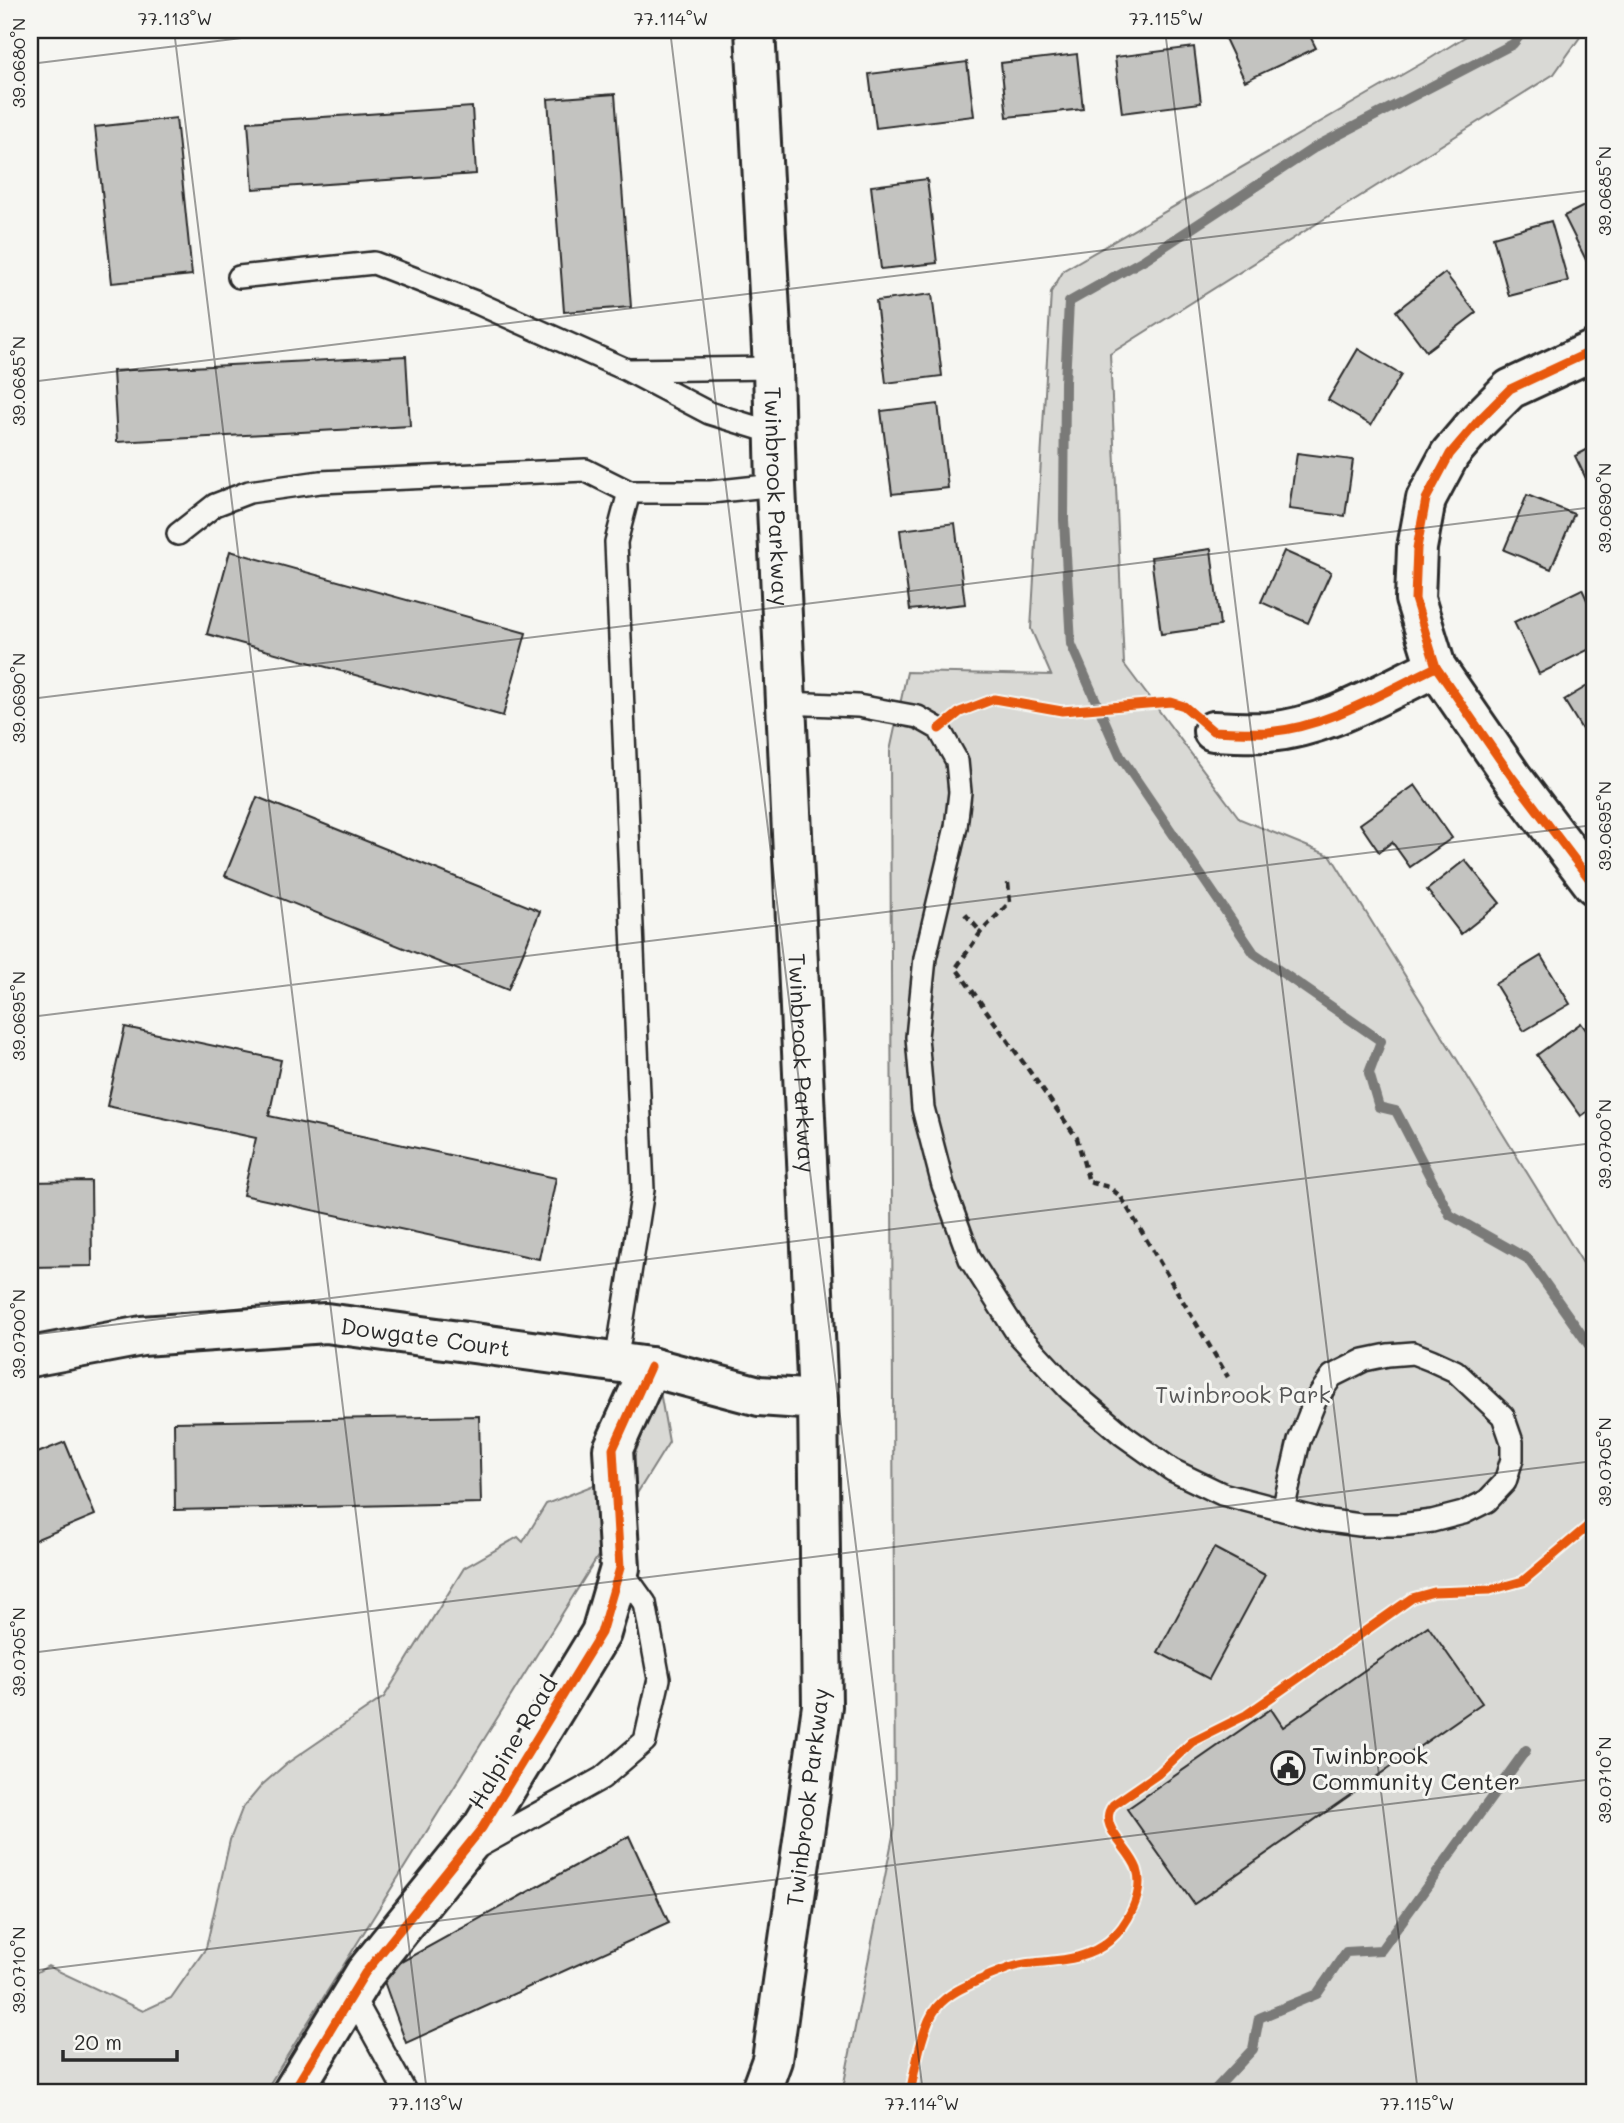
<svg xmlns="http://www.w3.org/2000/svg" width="1624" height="2123" font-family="Mali,sans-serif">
<rect width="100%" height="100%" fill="#f6f6f2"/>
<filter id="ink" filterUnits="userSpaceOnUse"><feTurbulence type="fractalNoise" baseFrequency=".0143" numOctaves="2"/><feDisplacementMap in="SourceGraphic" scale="14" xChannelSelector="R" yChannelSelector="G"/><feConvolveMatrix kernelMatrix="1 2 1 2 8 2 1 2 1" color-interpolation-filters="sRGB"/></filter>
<g filter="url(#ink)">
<g fill="#d9d9d5" stroke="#828280" stroke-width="2">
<path d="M1476,30H1585L1554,74L1110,354L1124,664L1240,819L1331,856L1594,1281V2063L1590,2093H842L895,1826L890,751L907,672L1051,675L1031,629L1051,292L1064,270L1431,58Z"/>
<path d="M659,1386L669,1442L264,2093H30V1976L48,1966L143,2011L171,1998L206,1948L230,1840L242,1809L262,1785L286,1764L384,1697L464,1568L518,1537L523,1542L546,1504L629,1471Z"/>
</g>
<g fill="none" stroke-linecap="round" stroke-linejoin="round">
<g stroke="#7a7a78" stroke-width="10">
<path d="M1524,30L1513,44L1317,146L1145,259L1069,302L1065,382L1064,520L1071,644L1120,756L1254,953L1381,1041L1369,1073L1379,1107L1396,1111L1450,1215L1528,1259L1594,1352"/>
<path d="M1165,2093L1170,2091L1212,2093L1253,2049L1259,2018L1317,1994L1346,1952L1381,1950L1526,1750"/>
</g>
</g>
<g fill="#c3c3c0" stroke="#2b2b2b" stroke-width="2">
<path d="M1227,30H1307L1316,48L1245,81L1222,32Z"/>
<path d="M1194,47L1201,103L1122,113L1115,57Z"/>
<path d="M1077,54L1083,109L1007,117L1001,63Z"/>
<path d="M967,62L974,116L876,128L869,74Z"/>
<path d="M615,94L631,307L564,312L548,99Z"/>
<path d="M472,107L476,174L253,189L248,122Z"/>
<path d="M176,118L192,275L112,283L95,127Z"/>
<path d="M927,179L937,263L881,269L871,186Z"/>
<path d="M1594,201V261L1588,264L1564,216Z"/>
<path d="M1551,221L1568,281L1509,296L1493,237Z"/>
<path d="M1445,273L1476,313L1426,351L1396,311Z"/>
<path d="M932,294L942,376L886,383L876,301Z"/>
<path d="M1358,349L1401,375L1371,425L1328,400Z"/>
<path d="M406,356L410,426L117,442L113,371Z"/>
<path d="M938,404L948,488L892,494L881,411Z"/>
<path d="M1594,446V495L1575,456Z"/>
<path d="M1297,453L1353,460L1345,516L1289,509Z"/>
<path d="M1527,495L1574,514L1551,569L1504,550Z"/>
<path d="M955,523L965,604L910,610L900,530Z"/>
<path d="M1211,549L1220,626L1161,634L1151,557Z"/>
<path d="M230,551L526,633L503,716L207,634Z"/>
<path d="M1284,551L1331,572L1308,623L1261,602Z"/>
<path d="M1582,589L1594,615V647L1539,674L1514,622Z"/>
<path d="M1594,682V749L1564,700Z"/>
<path d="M1415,785L1452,838L1410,867L1392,842L1379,852L1360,824Z"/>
<path d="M257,797L540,911L508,990L225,876Z"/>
<path d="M1465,860L1500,903L1461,934L1427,890Z"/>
<path d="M1541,956L1570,1004L1524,1031L1495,984Z"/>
<path d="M1581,1023L1594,1041V1107L1581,1116L1537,1055Z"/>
<path d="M125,1027L281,1060L269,1116L556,1178L539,1259L243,1195L256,1138L107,1106Z"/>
<path d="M91,1181L92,1266L30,1267V1182Z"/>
<path d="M479,1416L481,1503L175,1510L174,1422Z"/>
<path d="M65,1442L95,1515L30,1542V1456Z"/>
<path d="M1214,1548L1265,1575L1209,1679L1158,1652Z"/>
<path d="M1428,1626L1482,1703L1194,1904L1127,1809L1271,1709L1283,1727Z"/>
<path d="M629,1836L669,1923L406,2043L381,1973Z"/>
</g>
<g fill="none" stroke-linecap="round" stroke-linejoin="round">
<defs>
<g id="service">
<path d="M239,277L374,263L475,302L627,370L709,413L774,433"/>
<path d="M629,370L773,368"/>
<path d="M178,534L215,505L249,492L320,482L585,470L629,492"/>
<path d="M785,703L858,706L918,717L939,729L957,761L960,792L956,827L925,958L917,1037L923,1108L943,1185L970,1259L1017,1333L1070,1390L1123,1435L1172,1470L1222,1494L1283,1510L1322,1520L1360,1525H1400L1432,1521L1463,1513L1487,1501L1505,1482L1512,1459V1442L1503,1416L1455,1371L1431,1360L1413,1353L1388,1355L1364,1360L1332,1376L1315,1401L1299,1441L1283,1510"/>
<path d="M616,1363L643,1190L616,542L629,492H711L776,485"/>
<path d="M476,1848L602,1778L645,1741L659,1679L645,1603L620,1568"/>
<path d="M352,1995L406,2093"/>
</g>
<g id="minor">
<path d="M1594,350L1510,389L1479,420L1450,454L1426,499L1417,548L1415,599L1436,667L1512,777L1594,885"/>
<path d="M1213,731C1231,732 1250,733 1268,732C1328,727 1383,692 1436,667"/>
<path id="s1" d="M30,1357L142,1336L326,1323L650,1367L759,1396L818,1400"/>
<path d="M292,2093L365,1973L482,1828L601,1633L620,1568L613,1449L650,1367"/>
</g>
<g id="secondary">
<path id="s2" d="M755,30L773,368L776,485L818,1400L822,1706L772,2060L760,2093"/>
</g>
</defs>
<use href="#service" stroke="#2b2b2b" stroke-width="26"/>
<use href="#minor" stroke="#2b2b2b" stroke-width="44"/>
<use href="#secondary" stroke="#2b2b2b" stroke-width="44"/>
<g stroke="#2b2b2b" stroke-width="4.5" stroke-dasharray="7 5" stroke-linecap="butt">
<path d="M1008,883L1010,902L981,932L956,968L1077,1138L1089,1182L1109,1187L1121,1197L1228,1377"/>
<path d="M965,914L981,932"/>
</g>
<use href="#service" stroke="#f6f6f2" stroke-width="21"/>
<use href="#minor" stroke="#f6f6f2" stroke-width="38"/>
<use href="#secondary" stroke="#f6f6f2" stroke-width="38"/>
<defs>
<g id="cycleway">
<path d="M1594,350L1510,389L1479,420L1450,454L1426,499L1417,548L1415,599L1436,667L1512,777L1594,885"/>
<path d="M939,729L960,712L994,699L1062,711L1171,702L1184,706L1213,731C1231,732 1250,733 1268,732C1328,727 1383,692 1436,667"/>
<path d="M292,2093L365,1973L482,1828L601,1633L620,1568L613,1449L650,1367"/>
<path d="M910,2093C915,2070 922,2025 937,2007C949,1993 966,1986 982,1979C999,1972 1015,1964 1033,1963C1060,1960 1087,1960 1109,1941C1127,1926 1145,1893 1137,1869C1130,1848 1096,1826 1113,1805L1158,1774L1192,1742L1246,1715L1412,1598L1434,1592L1490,1590L1523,1581L1594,1521"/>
</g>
</defs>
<use href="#cycleway" stroke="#f6f6f2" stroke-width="13"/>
<use href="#cycleway" stroke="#e8590c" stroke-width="9"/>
</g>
</g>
<path fill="none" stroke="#2b2b2b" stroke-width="2" stroke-opacity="0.45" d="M174,30L427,2093M670,30L923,2093M1165,30L1418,2093M30,64L307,30M30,382L1594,190M30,699L1594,507M30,1017L1594,825M30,1335L1594,1143M30,1653L1594,1461M30,1971L1594,1779"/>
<defs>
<symbol id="civic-ring" viewBox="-11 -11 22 22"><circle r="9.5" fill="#f6f6f2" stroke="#2b2b2b" stroke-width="1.5"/><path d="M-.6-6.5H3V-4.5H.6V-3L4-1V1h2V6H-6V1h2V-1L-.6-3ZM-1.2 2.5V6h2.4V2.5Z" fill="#2b2b2b"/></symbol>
</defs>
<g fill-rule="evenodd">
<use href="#civic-ring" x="1269" y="1749" width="38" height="38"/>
</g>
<g text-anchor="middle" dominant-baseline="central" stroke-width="6" stroke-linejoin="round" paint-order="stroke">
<g font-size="23" fill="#2b2b2b" stroke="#f6f6f2">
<text stroke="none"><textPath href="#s2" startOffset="467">Twinbrook Parkway</textPath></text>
<text stroke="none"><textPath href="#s2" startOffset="1034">Twinbrook Parkway</textPath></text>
<text stroke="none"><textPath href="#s1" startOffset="399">Dowgate Court</textPath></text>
<text transform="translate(512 1742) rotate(-59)">Halpine Road</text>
<text transform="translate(807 1797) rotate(-83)">Twinbrook Parkway</text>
</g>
<g font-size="23" fill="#565656" stroke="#f6f6f2">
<text x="1243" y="1394">Twinbrook Park</text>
</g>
<g font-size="23" fill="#2b2b2b" stroke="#f6f6f2" text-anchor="start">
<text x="1312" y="1755">Twinbrook<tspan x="1312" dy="26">Community Center</tspan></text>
</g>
</g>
<rect width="1624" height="2123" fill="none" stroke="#f6f6f2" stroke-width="77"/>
<path d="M63 2050v10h114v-10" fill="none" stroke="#2b2b2b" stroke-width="3.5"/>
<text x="74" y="2050" font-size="21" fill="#2b2b2b" stroke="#f6f6f2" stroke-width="5" paint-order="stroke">20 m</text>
<rect x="38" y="38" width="1548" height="2046" fill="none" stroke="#2b2b2b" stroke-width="2.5"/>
<g font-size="18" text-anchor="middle" fill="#2b2b2b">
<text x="175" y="25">77.113°W</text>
<text x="671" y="25">77.114°W</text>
<text x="1166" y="25">77.115°W</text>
<text transform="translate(19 63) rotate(-90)" y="6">39.0680°N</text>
<text transform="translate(1605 191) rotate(-90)" y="6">39.0685°N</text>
<text transform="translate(19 381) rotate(-90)" y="6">39.0685°N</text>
<text transform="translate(1605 508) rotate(-90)" y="6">39.0690°N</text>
<text transform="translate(19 698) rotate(-90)" y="6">39.0690°N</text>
<text transform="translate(1605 826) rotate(-90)" y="6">39.0695°N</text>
<text transform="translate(19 1016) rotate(-90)" y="6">39.0695°N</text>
<text transform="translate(1605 1144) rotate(-90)" y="6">39.0700°N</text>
<text transform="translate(19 1334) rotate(-90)" y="6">39.0700°N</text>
<text transform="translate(1605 1462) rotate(-90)" y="6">39.0705°N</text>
<text transform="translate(19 1652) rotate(-90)" y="6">39.0705°N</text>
<text transform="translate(1605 1780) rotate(-90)" y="6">39.0710°N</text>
<text transform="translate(19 1970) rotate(-90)" y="6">39.0710°N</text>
<text x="426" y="2110">77.113°W</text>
<text x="922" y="2110">77.114°W</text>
<text x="1417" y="2110">77.115°W</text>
</g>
</svg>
